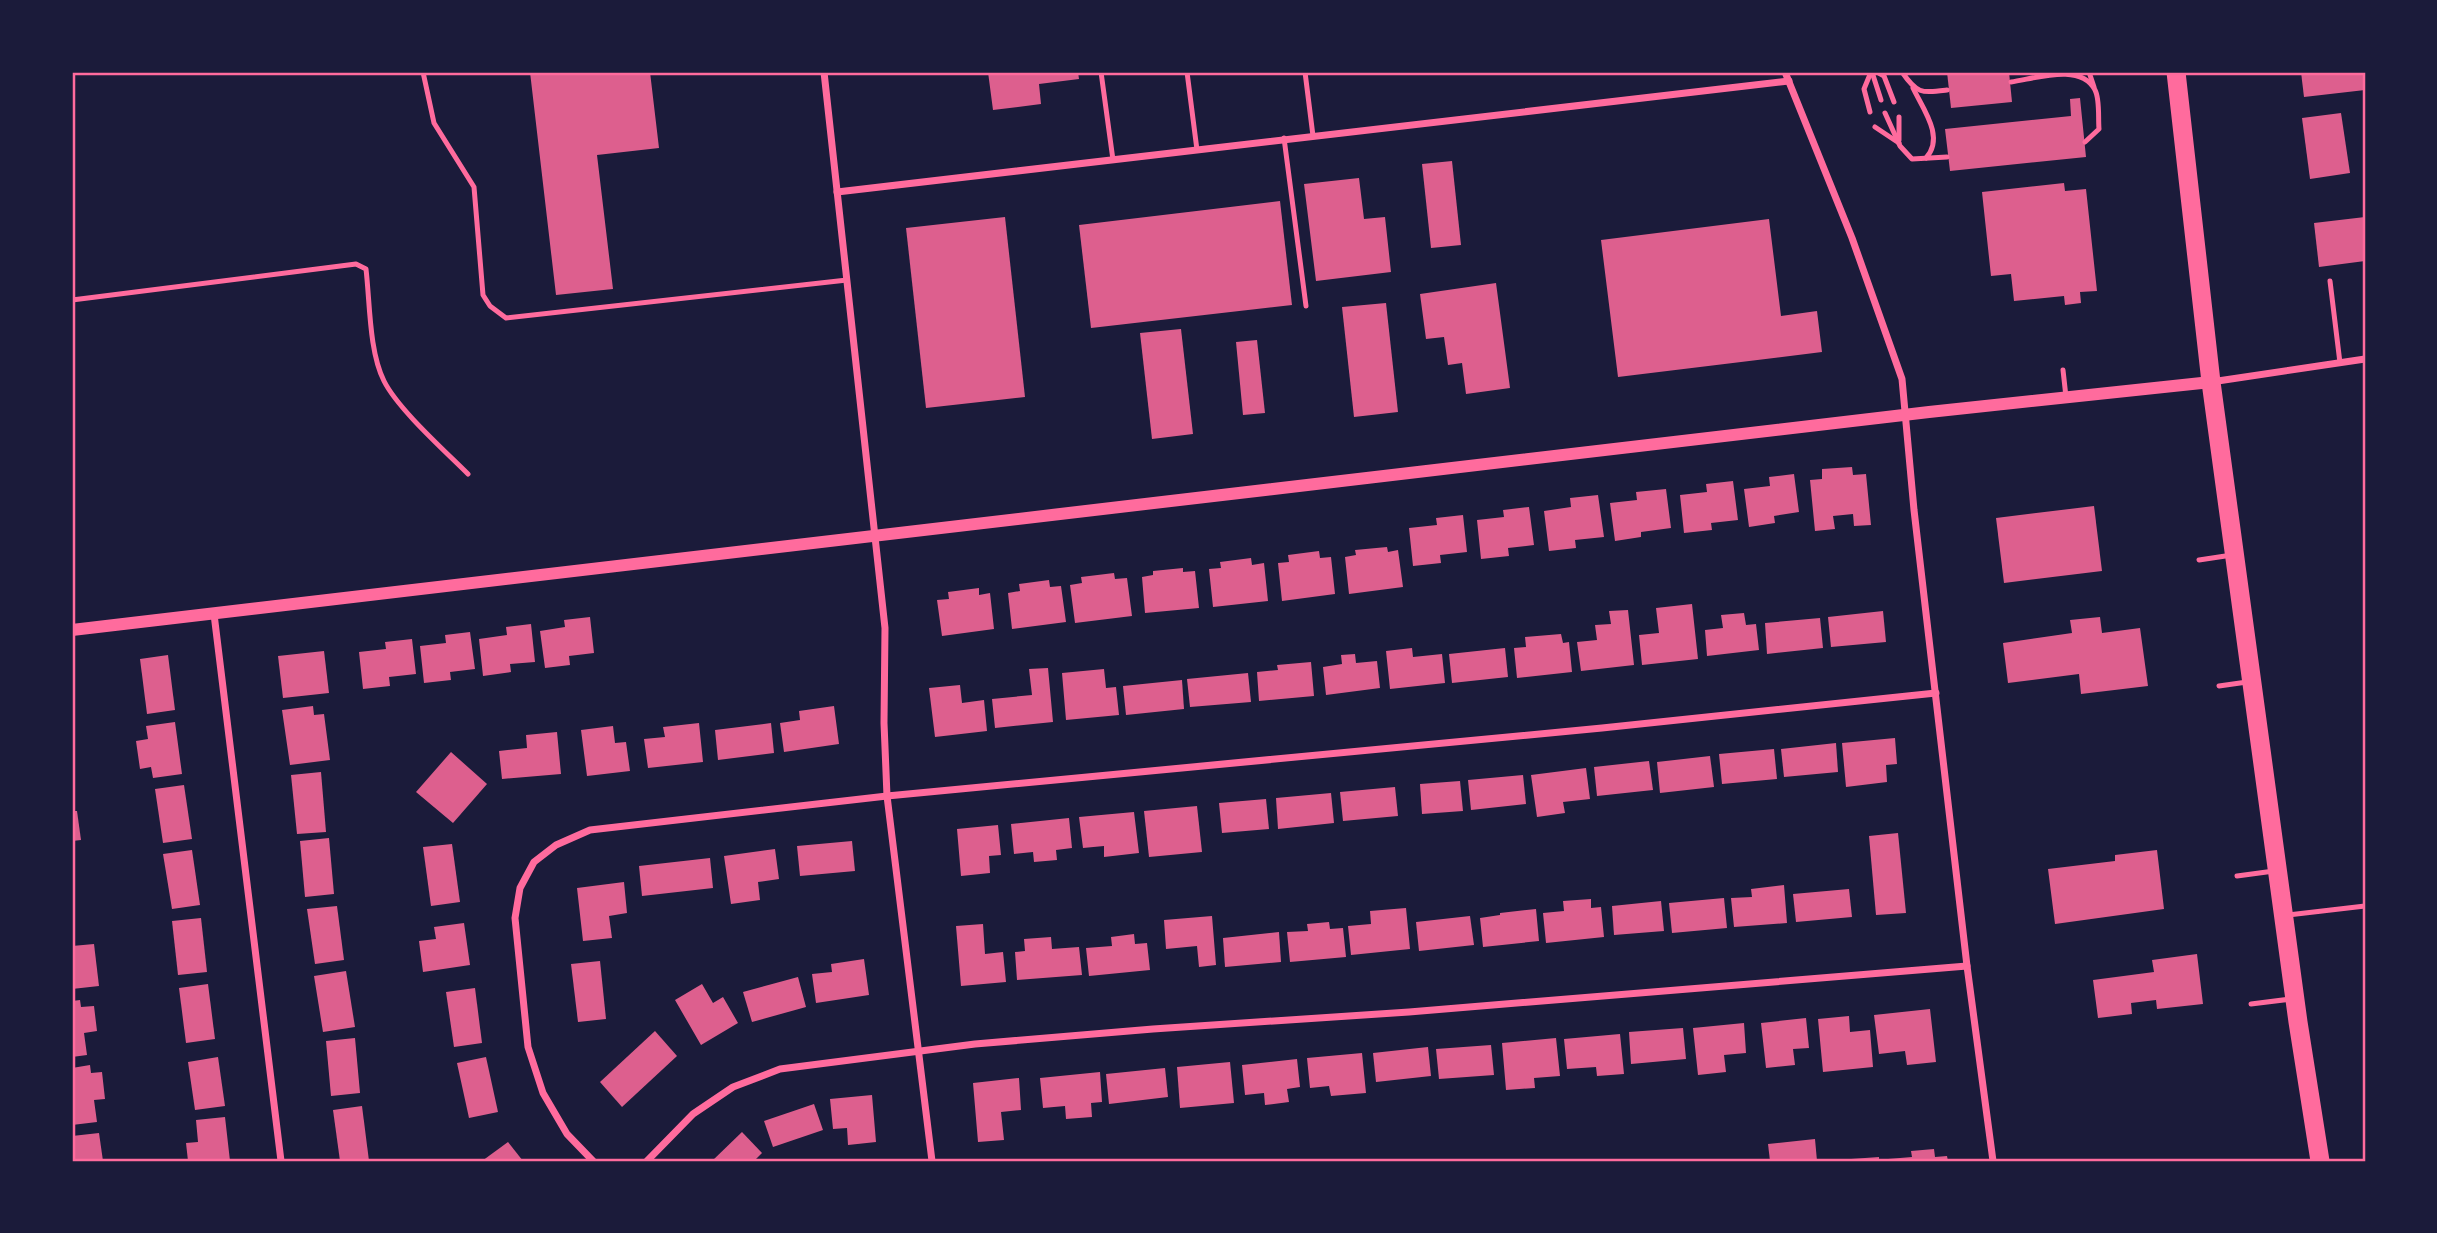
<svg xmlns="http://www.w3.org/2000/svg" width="2437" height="1233" font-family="Bitter,serif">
<rect width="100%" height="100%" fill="#1b1b3a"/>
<g fill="#dd5f8e">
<path d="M530,72H650L659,148L597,155L613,289L556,295Z"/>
<path d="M988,72H1078L1079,79L1039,84L1041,104L993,110Z"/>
<path d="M1947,72H2009L2012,102L1951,108Z"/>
<path d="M2301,72H2365V90L2304,97Z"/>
<path d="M2080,98L2086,157L1950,171L1945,129L2071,116L2070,99Z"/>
<path d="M2341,113L2350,173L2310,179L2302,118Z"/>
<path d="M1452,161L1461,245L1431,248L1422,164Z"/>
<path d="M1359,178L1364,219L1385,217L1391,272L1316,281L1304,184Z"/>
<path d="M2064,183L2065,191L2086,189L2097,291L2080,292L2081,303L2065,305L2064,296L2014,301L2011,274L1991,276L1982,192Z"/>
<path d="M1280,201L1292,305L1091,328L1079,225Z"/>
<path d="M1005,217L1025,397L926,408L906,228Z"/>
<path d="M2365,217V261L2319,267L2314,223Z"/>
<path d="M1769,219L1781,316L1817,311L1822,352L1618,377L1601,240Z"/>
<path d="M1496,283L1510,388L1466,394L1462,363L1448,365L1444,337L1426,339L1420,294Z"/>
<path d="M1386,303L1398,412L1354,417L1342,307Z"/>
<path d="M1181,329L1193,434L1152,439L1140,333Z"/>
<path d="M1257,340L1265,413L1243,415L1236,342Z"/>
<path d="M1852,467L1853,475L1866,474L1871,525L1854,526L1853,514L1833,516L1835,529L1815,531L1810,480L1822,479V469Z"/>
<path d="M1794,474L1799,512L1774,516L1775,523L1749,527L1744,489L1770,486L1769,477Z"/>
<path d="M1733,481L1738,520L1711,523L1712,530L1684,533L1680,495L1707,492L1706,484Z"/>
<path d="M1666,489L1671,528L1641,532V537L1615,541L1610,503L1637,500L1636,492Z"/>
<path d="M1598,495L1604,537L1575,540L1576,548L1549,551L1544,511L1571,507L1570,498Z"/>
<path d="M2094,506L2102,571L2004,583L1996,518Z"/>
<path d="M1529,507L1534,545L1508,548L1509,556L1481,559L1477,520L1504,517L1503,510Z"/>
<path d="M1463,515L1467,552L1440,555L1441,563L1413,566L1409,528L1437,525L1436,518Z"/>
<path d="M1387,547L1388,552L1398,550L1403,587L1349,594L1345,557L1356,555L1355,550Z"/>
<path d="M1319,551L1320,558L1331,557L1335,594L1282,601L1278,563L1289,562L1288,555Z"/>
<path d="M1251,558L1252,565L1264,563L1268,601L1213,607L1209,569L1221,568L1220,562Z"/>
<path d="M1183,568V572L1195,571L1199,608L1145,613L1142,577L1153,575V571Z"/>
<path d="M1114,573L1115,579L1127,578L1132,616L1075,623L1070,585L1082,583L1081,577Z"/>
<path d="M1049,580L1050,587L1061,586L1066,622L1012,629L1008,593L1020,591L1019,584Z"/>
<path d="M979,588V595L990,593L994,629L942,636L937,600L949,599L948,592Z"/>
<path d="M1692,604L1698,659L1642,665L1639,635L1659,633L1656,608Z"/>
<path d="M1628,610L1634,665L1581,671L1577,642L1597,640L1595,625L1611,624L1609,611Z"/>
<path d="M1883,611L1886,642L1831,647L1828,617Z"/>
<path d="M1744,613L1746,625L1756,624L1759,650L1707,656L1705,630L1723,628L1721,615Z"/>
<path d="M590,617L594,653L569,656L570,665L545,668L540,631L565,627L564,620Z"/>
<path d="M2100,617L2102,633L2140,628L2148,686L2081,694L2079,674L2008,683L2003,643L2072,633L2070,620Z"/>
<path d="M1820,618L1823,648L1767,654L1765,623Z"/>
<path d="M531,624L535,662L510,664L511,672L483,676L479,639L507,635L506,627Z"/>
<path d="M470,632L475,669L450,672L451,680L424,683L420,646L446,643L445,635Z"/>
<path d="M1561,634L1563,643L1569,642L1572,672L1517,678L1514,648L1526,647L1525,637Z"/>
<path d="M412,639L416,674L389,677L390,686L363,689L359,652L386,649L385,642Z"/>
<path d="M1412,648L1413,657L1442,654L1445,683L1390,689L1386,651Z"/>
<path d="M1505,648L1508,677L1452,683L1449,654Z"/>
<path d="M324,651L329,693L283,698L278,656Z"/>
<path d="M1355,654L1356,663L1377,661L1380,688L1326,695L1323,667L1342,664L1341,655Z"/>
<path d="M168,655L175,710L147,714L140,659Z"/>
<path d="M1311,662L1314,696L1259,701L1257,672L1278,670L1277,665Z"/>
<path d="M1048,668L1053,722L995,728L992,699L1032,695L1029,669Z"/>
<path d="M1104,669L1106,688L1116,687L1119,715L1066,720L1062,673Z"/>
<path d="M1248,673L1251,702L1190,707L1187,679Z"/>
<path d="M1182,680L1184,709L1126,715L1123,686Z"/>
<path d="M960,685L962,703L984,700L987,731L935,737L929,688Z"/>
<path d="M313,706L314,715L324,714L330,760L290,765L282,710Z"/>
<path d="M834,706L839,744L784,752L780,723L800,720L799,711Z"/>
<path d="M175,722L182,774L153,778L151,767L140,769L136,741L148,739L146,726Z"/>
<path d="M699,723L703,762L648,768L644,739L665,737L663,727Z"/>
<path d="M771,723L774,753L718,760L715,730Z"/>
<path d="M613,726L615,743L626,742L630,771L587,776L581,730Z"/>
<path d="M557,732L561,774L502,779L499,751L527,748L526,735Z"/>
<path d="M1895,738L1897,764L1886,765L1887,782L1846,787L1842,743Z"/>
<path d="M1836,743L1838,772L1784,777L1781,749Z"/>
<path d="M1774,749L1777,779L1722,784L1719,754Z"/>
<path d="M451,752L487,784L453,823L416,792Z"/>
<path d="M1710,756L1714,787L1660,793L1657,762Z"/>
<path d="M1649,761L1653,790L1597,796L1594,767Z"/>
<path d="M1586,768L1590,799L1563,802L1565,813L1537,817L1531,775Z"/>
<path d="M321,772L326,832L297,834L291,775Z"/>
<path d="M1523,775L1526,804L1471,810L1468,780Z"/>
<path d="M1460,781L1463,811L1422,814L1420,784Z"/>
<path d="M184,785L192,839L163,843L155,789Z"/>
<path d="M1395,787L1398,816L1343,821L1340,792Z"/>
<path d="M1331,793L1334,823L1278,829L1276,798Z"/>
<path d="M1266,799L1269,829L1222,833L1219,803Z"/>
<path d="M1197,806L1202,852L1149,857L1144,811Z"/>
<path d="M72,811H77L81,840L72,841Z"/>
<path d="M1134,812L1139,853L1104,857V846L1083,848L1079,817Z"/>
<path d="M1069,818L1072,848L1056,850L1057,860L1034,862L1033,852L1014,854L1011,824Z"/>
<path d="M998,825L1001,855L989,856L990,873L961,876L957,829Z"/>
<path d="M1898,833L1906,913L1876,915L1869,836Z"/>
<path d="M329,838L334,894L305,897L300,841Z"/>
<path d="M852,841L855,871L800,876L797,846Z"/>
<path d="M452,844L460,902L431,906L423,847Z"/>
<path d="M775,849L779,879L758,882L760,900L731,904L724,856Z"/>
<path d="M192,850L200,905L172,909L163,854Z"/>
<path d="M2157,850L2164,909L2055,924L2048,869L2115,861V855Z"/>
<path d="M710,858L713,888L642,896L639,866Z"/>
<path d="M624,882L627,913L609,916L612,938L583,941L577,888Z"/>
<path d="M1784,885L1787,923L1734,927L1731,898L1752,897L1751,889Z"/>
<path d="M1849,889L1852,917L1796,922L1793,894Z"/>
<path d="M1724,898L1727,928L1672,933L1669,903Z"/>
<path d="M1591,899V908L1601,907L1604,937L1546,943L1543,913L1564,911L1563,901Z"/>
<path d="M1661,901L1664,931L1614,935L1612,906Z"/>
<path d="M337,906L344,960L315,964L307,909Z"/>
<path d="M1406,908L1410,949L1351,955L1348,926L1371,924L1370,911Z"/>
<path d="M1536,909L1539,941L1483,947L1480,918L1500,915V913Z"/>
<path d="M1212,916L1216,965L1199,967L1197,946L1166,949L1164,920Z"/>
<path d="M1470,916L1474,945L1419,951L1416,922Z"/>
<path d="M201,918L207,972L178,975L172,921Z"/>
<path d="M1329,922L1330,929L1343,928L1346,957L1290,962L1287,932L1308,931L1307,924Z"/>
<path d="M464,923L470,965L423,972L419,941L436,939L434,927Z"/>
<path d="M983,924L985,954L1003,952L1006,982L961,986L956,926Z"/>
<path d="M1279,932L1281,962L1225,967L1223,938Z"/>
<path d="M1134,934L1135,944L1147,943L1150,970L1089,976L1086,948L1112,946L1111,937Z"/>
<path d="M1051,937L1052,949L1079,947L1082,975L1017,980L1015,952L1025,951L1024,939Z"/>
<path d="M94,944L99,986L72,989V946Z"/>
<path d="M2197,954L2203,1004L2157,1009L2156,1000L2131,1003L2132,1014L2098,1018L2093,980L2154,972L2152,960Z"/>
<path d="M864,959L869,995L816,1003L812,974L832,972L831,964Z"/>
<path d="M600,961L606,1019L578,1022L571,964Z"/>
<path d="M346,971L355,1027L323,1032L314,976Z"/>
<path d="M798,977L806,1007L752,1022L743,992Z"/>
<path d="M208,984L215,1039L186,1043L179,988Z"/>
<path d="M702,984L713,1003L723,997L738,1023L701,1045L675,1000Z"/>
<path d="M475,988L482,1043L454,1047L446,992Z"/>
<path d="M80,1000L81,1007L94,1006L97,1031L84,1033L87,1055L72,1057V1001Z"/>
<path d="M1930,1009L1936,1062L1907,1065L1905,1051L1879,1054L1874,1015Z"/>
<path d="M1849,1016L1850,1032L1870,1030L1873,1067L1823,1072L1818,1019Z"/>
<path d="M1806,1018L1809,1048L1793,1049L1795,1065L1766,1068L1761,1023Z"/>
<path d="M1744,1023L1746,1053L1724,1055L1726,1072L1698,1075L1693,1028Z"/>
<path d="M1683,1028L1686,1059L1631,1064L1629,1032Z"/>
<path d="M655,1031L677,1056L622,1107L600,1082Z"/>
<path d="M1620,1034L1624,1074L1597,1076L1596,1067L1567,1069L1564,1039Z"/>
<path d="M355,1038L360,1093L331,1096L326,1041Z"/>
<path d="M1556,1038L1560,1076L1534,1078L1535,1088L1506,1090L1502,1043Z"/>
<path d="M1491,1045L1494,1075L1439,1079L1436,1049Z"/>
<path d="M1428,1047L1431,1076L1376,1082L1373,1053Z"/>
<path d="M1362,1053L1366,1093L1331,1096L1329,1086L1310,1088L1307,1058Z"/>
<path d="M218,1057L225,1106L195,1110L188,1062Z"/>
<path d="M486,1057L498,1112L469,1118L457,1063Z"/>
<path d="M1297,1059L1300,1087L1287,1089L1289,1102L1265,1105L1264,1093L1245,1095L1242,1065Z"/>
<path d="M1230,1062L1234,1103L1180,1108L1177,1067Z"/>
<path d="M90,1065L91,1073L102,1072L105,1099L94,1100L97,1122L72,1125V1068Z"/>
<path d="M1165,1068L1168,1097L1109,1104L1106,1074Z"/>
<path d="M1100,1072L1102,1102L1091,1103L1092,1117L1066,1119L1065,1106L1043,1108L1040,1078Z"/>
<path d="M1019,1078L1021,1110L1001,1112L1004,1140L978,1142L973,1083Z"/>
<path d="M872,1095L876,1142L848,1145L847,1128L833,1129L830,1099Z"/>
<path d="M814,1104L823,1130L773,1147L764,1121Z"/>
<path d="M362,1106L369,1161H340L333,1110Z"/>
<path d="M225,1117L230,1161H188L186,1143L198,1142L196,1120Z"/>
<path d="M742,1132L762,1153L754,1161H712Z"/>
<path d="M99,1133L103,1161H73L72,1136Z"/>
<path d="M1815,1139L1817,1161H1770L1768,1144Z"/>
<path d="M508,1142L523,1161H482Z"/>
<path d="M1934,1149L1935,1157L1947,1156L1948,1161H1889L1888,1159L1912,1157L1911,1151Z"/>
<path d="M1879,1157V1161H1852L1851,1159Z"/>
</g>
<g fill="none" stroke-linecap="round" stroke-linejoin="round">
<g stroke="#ff6b9d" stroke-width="5">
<path d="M423,72L434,123L474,187L483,295L490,306L506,318L847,280"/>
<path d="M1101,72L1113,160"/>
<path d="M1187,72L1197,150"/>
<path d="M1305,72L1313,136"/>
<path d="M1872,72L1881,100"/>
<path d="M1877,72L1884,76L1894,102"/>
<path d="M1902,72C1917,94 1921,93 1947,90"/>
<path d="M2089,72L2094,87"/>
<path d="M2011,82C2034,79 2081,62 2095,90C2100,99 2098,118 2099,129L2085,142"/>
<path d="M1913,88C1923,109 1945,137 1926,158"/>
<path d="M1870,112L1864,89L1871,72"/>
<path d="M1885,113L1900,146L1912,159L1947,157"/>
<path d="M1875,127L1899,143"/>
<path d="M1284,138L1306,306"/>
<path d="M1899,140V117"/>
<path d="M2330,281L2340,363"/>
<path d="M72,300L356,264L366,269C370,303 369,351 384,381C398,409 444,450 468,474"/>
<path d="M2063,370L2066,397"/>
<path d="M2199,560L2232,555"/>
<path d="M2219,686L2247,682"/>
<path d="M2237,876L2274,871"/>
<path d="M2288,915L2365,906"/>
<path d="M2251,1004L2291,999"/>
</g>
<g stroke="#ff6b9d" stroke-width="7">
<path d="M824,72L885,628L884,723L887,796L932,1161"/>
<path d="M1785,72L1852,238L1902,379L1914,510L1967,966L1993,1161"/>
<path d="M837,192L1789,81"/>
<path d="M2211,382L2365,359"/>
<path d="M214,614L281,1161"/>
<path d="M593,1161L567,1134L543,1093L528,1047L515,918L520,888L534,862L556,845L590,830L887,796L1602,728L1936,693"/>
<path d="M647,1161L693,1114L733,1087L780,1069L975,1044L1153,1029L1409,1012L1967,966"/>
</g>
<path stroke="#ff6b9d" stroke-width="12" d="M72,630L1929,412L2211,382"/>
<path stroke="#ff6b9d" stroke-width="19" d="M2176,72L2211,382L2298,1022L2320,1161"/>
</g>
<rect width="2437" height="1233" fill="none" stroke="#1b1b3a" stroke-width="147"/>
<rect x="74" y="74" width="2290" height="1086" fill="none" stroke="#ff6b9d" stroke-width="2.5"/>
</svg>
